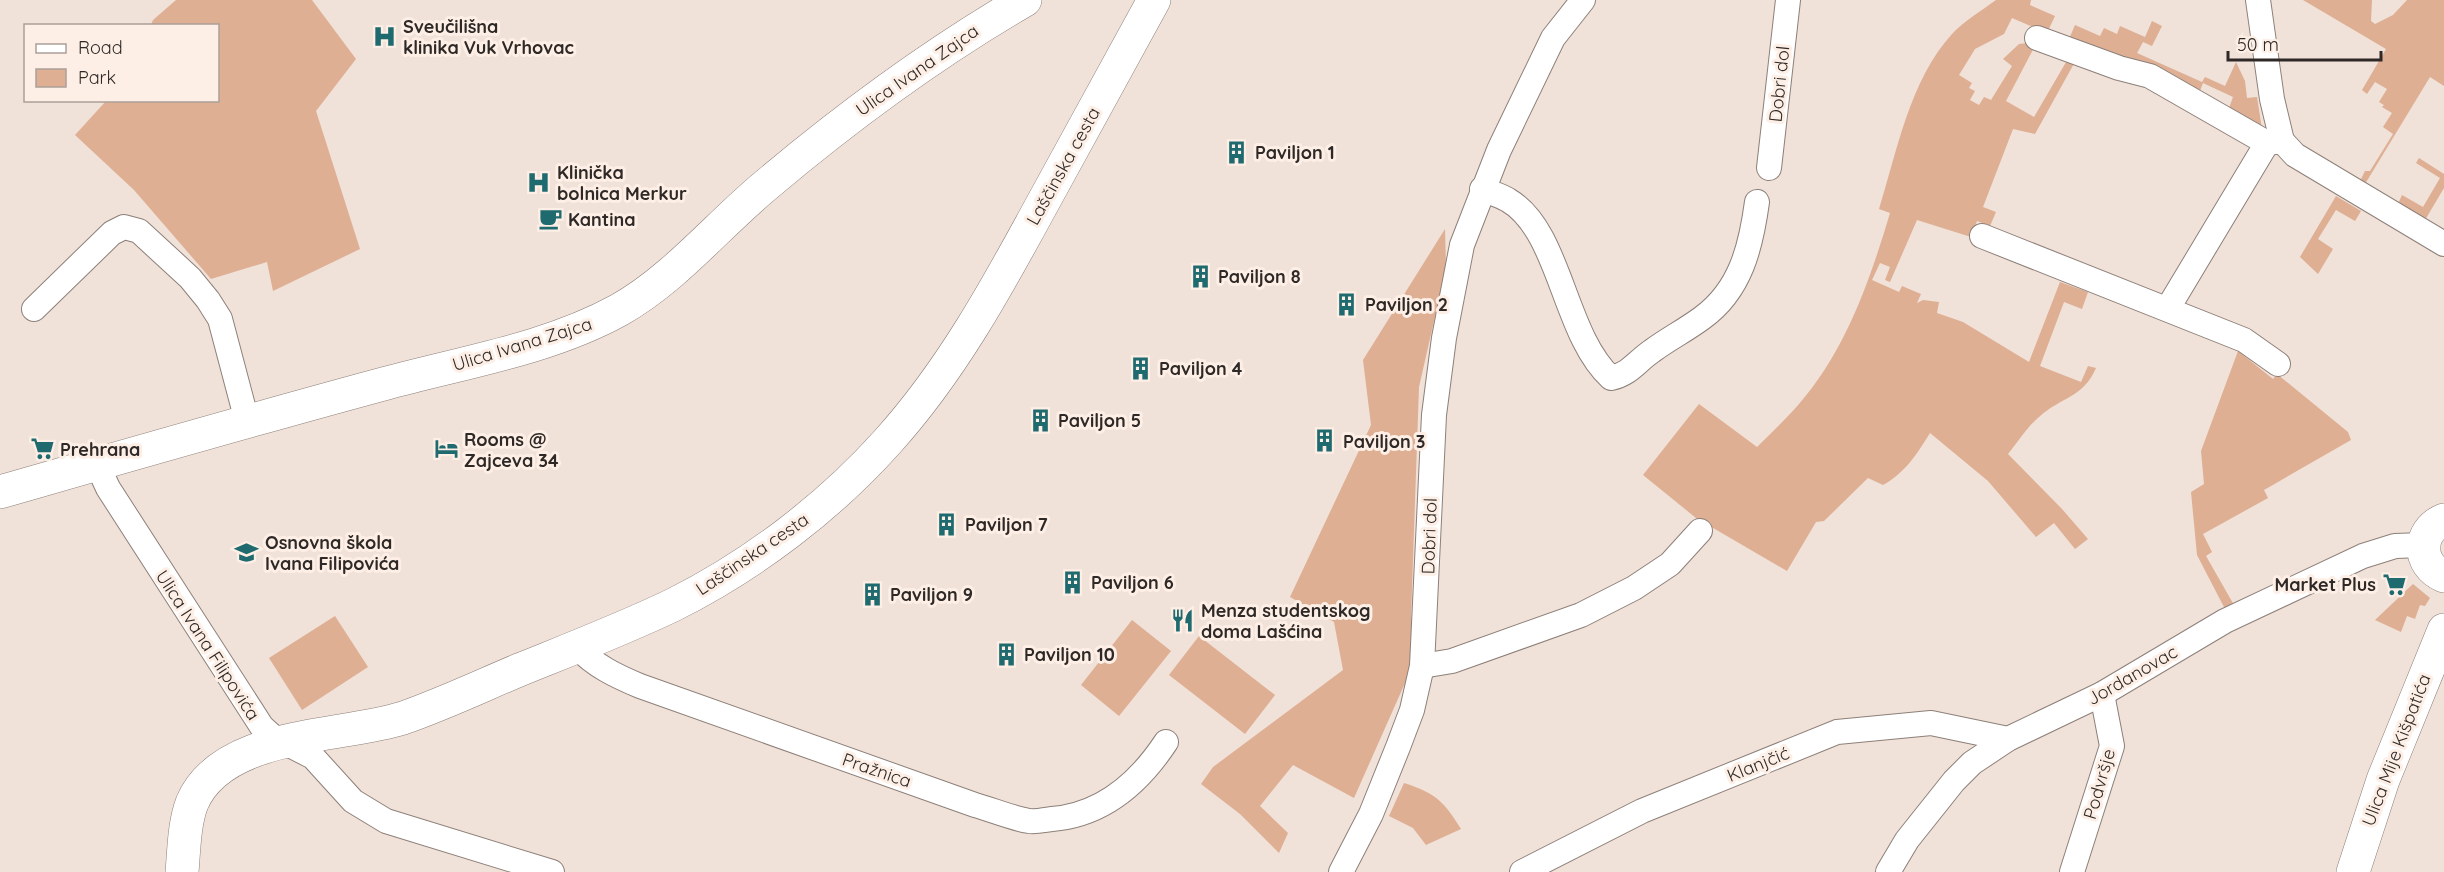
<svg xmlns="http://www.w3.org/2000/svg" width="2444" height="872" font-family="Quicksand,sans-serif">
<rect width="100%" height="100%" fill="#f0e1d9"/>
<g fill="#deaf93">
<path d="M176,0H312L356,59L316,111L360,249L273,291L267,262L211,279L134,190L75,135L106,101L218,100V26L151,25L153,20Z"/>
<path d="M1996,0H2031L2030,5L2055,16L2047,33L2012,18L2004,34L1975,49L1959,75L1972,83L1969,88L1975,91L1970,100L1979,105L1984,97L1991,100L2012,66L2003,59L2019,44L2035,42H2037L2006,101L2034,117L2069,57L2076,60L2035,134L2013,129L1983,207L1996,212L1990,226L1977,221L1971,237L1917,220L1890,282L1885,280L1890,267L1880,263L1872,280L1899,292L1902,286L1921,294L1917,303L1923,300L1939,302L1937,313L1963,322L2029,362L2060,282L2088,292L2082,309L2064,302L2040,366L2081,382L2088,366L2096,368C2083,398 2061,397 2039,417C2027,427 2018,442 2008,454L2062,509L2088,539L2075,549L2054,523L2036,537L1988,481L1930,433C1917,454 1905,473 1883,485L1868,478L1824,521L1816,522L1787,571L1696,518L1643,475L1699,404L1757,447C1771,433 1786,419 1799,404C1846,350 1870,280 1890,213L1879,209C1897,151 1910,80 1952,34C1964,21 1981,11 1996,0Z"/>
<path d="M2303,0H2372L2371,21L2375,24L2393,15L2407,0H2444V86L2430,77L2365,184L2360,181L2365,171H2370L2393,134L2383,127L2392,113L2382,107L2384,105L2379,102L2387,89L2375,82L2367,94L2362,90L2386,49Z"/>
<path d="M2152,21L2162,26L2152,46L2143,42L2137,53L2202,82L2205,77L2225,86L2236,62L2245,81L2247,98L2257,97L2262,129L2228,111L2233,97L2203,83L2198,96L2135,60L2127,62L2069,39L2075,25L2100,36L2104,28L2117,34L2120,26L2145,37Z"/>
<path d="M2419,158L2444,174V188L2425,220L2398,204L2402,195L2423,207L2440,178L2416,163Z"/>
<path d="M2336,196L2361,211L2355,221L2336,210L2318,239L2333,249L2318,274L2300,257Z"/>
<path d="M1445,229L1446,268L1419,387L1411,617L1417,656L1354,798L1293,765L1260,806L1288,833L1279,853L1240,814L1201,784L1213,767L1343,670L1334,622L1290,597L1371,425L1363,360Z"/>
<path d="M2238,351L2273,379L2277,374L2348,432L2351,440L2264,490L2268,498L2203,534L2212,552L2206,556L2234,605L2225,609L2197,555L2191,492L2204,484L2201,451Z"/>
<path d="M2413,584L2430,598L2425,606L2420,605L2415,619L2407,616L2401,632L2375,620Z"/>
<path d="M335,616L368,667L302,710L269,658Z"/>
<path d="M1132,620L1171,651L1119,716L1081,685Z"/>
<path d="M1199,636L1275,695L1245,734L1169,675Z"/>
<path d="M1404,783C1435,793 1444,801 1461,829L1426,845L1413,828L1389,816Z"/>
</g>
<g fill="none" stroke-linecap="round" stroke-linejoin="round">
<defs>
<g id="street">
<path d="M2258,0L2272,99L2282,141"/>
<path d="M2037,38L2119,68L2150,76L2267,143L2282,141L2295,155L2444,244"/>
<path d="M1769,168L1788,0"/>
<path d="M1482,189C1491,193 1500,195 1508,200C1561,231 1563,334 1611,378C1630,374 1637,361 1652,351C1668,339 1686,330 1702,318C1741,290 1751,246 1757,202"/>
<path d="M1982,236L2244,340L2278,364"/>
<path d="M2168,308L2267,143"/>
<path d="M34,309L112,233L124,227L139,231L190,278L208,300L220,319L247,421"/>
<path d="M97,464L108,488L262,727L272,736L313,757L353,801L386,821L552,872"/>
<path d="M577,647C595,666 616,676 640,686L975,805C993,810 1011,818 1029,821C1036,822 1044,820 1052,819C1102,815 1139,783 1166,742"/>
<path d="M1422,666L1452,661L1581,615L1634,588L1670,564L1700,531"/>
<path d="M1341,872L1371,814L1398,747L1412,710L1422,666L1434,415L1444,338L1462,245L1499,150L1553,38L1583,0"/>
<path d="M1522,872L1642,811L1837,732L1931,723L2008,739"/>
<path d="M1888,872L1907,840L1954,781L1972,763L2008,739L2102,694L2225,621L2363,556L2395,546L2423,545"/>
<path d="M2072,872L2112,746L2102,694"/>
</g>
<g id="secondary">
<path d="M0,492C129,455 257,418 387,383C464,362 548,349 619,310C674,279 717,226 765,186C848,116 932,54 1025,0"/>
<path d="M2444,520C2417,531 2417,565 2444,576"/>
<path d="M182,872C184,850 184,824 192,803C222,732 340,738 403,718C443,704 481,686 519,670C571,649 623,629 673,605C753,565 829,507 888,441C951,371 996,289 1040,208C1078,138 1116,69 1154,0"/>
<path d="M2353,872L2383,780L2444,630"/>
</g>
</defs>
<use href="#street" stroke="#8d8079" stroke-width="26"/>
<use href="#secondary" stroke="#8d8079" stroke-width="34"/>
<use href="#street" stroke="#fff" stroke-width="24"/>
<use href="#secondary" stroke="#fff" stroke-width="33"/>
</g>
<defs>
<symbol id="hospital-bare" viewBox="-9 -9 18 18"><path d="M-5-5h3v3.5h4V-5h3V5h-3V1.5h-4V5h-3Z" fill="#1e6a6f" stroke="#fdefe6" stroke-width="2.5" paint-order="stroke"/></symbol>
<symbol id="building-bare" viewBox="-9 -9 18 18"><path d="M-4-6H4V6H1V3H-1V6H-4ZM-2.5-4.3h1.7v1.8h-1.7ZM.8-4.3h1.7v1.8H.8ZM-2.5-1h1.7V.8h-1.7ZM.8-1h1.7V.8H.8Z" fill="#1e6a6f" stroke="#fdefe6" stroke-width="2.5" paint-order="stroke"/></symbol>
<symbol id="cafe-bare" viewBox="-9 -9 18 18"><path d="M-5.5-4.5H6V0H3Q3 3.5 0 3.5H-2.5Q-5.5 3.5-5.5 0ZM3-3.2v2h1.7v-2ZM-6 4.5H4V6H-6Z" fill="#1e6a6f" stroke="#fdefe6" stroke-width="2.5" paint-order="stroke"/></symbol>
<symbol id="supermarket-bare" viewBox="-9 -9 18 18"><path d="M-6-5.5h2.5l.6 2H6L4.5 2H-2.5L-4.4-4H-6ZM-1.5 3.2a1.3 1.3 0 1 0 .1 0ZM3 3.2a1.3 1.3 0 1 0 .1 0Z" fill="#1e6a6f" stroke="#fdefe6" stroke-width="2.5" paint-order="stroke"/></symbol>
<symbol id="hotel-bare" viewBox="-9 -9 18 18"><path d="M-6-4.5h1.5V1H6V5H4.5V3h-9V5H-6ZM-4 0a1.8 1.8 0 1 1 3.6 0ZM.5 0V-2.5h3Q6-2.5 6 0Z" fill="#1e6a6f" stroke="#fdefe6" stroke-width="2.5" paint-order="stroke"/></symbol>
<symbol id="school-bare" viewBox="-9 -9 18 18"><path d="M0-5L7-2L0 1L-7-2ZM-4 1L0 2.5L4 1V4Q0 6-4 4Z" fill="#1e6a6f" stroke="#fdefe6" stroke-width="2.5" paint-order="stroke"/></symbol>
<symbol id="restaurant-bare" viewBox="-9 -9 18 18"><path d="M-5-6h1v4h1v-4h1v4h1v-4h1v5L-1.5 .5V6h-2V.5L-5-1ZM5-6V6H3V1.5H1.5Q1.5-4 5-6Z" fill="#1e6a6f" stroke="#fdefe6" stroke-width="2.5" paint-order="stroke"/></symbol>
</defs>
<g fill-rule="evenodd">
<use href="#hospital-bare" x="368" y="20" width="33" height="33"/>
<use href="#building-bare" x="1220" y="136" width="33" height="33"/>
<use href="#hospital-bare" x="522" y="166" width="33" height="33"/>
<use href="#cafe-bare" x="534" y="202" width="33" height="33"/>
<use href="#building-bare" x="1184" y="260" width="33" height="33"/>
<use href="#building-bare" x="1330" y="288" width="33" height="33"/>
<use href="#building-bare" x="1124" y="352" width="33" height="33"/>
<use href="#building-bare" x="1024" y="404" width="33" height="33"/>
<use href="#building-bare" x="1308" y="424" width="33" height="33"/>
<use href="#supermarket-bare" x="26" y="432" width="33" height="33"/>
<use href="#hotel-bare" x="430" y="432" width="33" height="33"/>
<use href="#building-bare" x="930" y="508" width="33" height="33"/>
<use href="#school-bare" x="230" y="536" width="33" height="33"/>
<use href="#building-bare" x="1056" y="566" width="33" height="33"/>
<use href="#supermarket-bare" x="2378" y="568" width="33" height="33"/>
<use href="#building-bare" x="856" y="578" width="33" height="33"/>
<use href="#restaurant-bare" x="1166" y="604" width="33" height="33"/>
<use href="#building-bare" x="990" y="638" width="33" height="33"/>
</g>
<g text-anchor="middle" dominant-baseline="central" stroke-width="6" stroke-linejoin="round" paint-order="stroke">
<g font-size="18" font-weight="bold" fill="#2e2926" stroke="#fdefe6" text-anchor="start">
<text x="403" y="26">Sveučilišna<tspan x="403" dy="21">klinika Vuk Vrhovac</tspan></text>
<text x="1255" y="152">Paviljon 1</text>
<text x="557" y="172">Klinička<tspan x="557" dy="21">bolnica Merkur</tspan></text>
<text x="568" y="219">Kantina</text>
<text x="1218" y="276">Paviljon 8</text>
<text x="1365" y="304">Paviljon 2</text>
<text x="1159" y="368">Paviljon 4</text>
<text x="1058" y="420">Paviljon 5</text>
<text x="464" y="439">Rooms @<tspan x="464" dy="21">Zajceva 34</tspan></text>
<text x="1343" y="441">Paviljon 3</text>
<text x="60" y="449">Prehrana</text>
<text x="965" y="524">Paviljon 7</text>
<text x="265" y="542">Osnovna škola<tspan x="265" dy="21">Ivana Filipovića</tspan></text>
<text x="1091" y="582">Paviljon 6</text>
<text x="2376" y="584" text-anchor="end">Market Plus</text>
<text x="890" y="594">Paviljon 9</text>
<text x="1201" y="610">Menza studentskog<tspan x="1201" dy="21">doma Lašćina</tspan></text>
<text x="1024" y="654">Paviljon 10</text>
</g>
<g font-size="18" fill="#2e2926" stroke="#fdefe6">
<text transform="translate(917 70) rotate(-35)">Ulica Ivana Zajca</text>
<text transform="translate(1779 84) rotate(-84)">Dobri dol</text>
<text transform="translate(1063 166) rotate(-61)">Laščinska cesta</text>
<text transform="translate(522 344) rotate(-17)">Ulica Ivana Zajca</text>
<text transform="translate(1429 536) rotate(-88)">Dobri dol</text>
<text transform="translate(752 554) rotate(-34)">Laščinska cesta</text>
<text transform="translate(208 645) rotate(57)">Ulica Ivana Filipovića</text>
<text transform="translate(2132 675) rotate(-30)">Jordanovac</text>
<text transform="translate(2396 750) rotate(-69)">Ulica Mije Kišpatića</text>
<text transform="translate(1758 764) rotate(-22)">Klanjčić</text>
<text transform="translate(877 770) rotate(19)">Pražnica</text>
<text transform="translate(2099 784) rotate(-74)">Podvršje</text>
</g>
</g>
<rect x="24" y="24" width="195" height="78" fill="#fdefe6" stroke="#aaa099" stroke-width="1.5"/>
<rect x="36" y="44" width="30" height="9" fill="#ffffff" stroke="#aaa099" stroke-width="1.5"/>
<text x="78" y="54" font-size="18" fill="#2e2926">Road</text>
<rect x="36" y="69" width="30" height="18" fill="#deaf93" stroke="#aaa099" stroke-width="1.5"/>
<text x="78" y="84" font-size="18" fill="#2e2926">Park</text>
<path d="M2228 51v9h153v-9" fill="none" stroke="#2e2926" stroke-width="3"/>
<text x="2237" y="51" font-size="18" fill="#2e2926" stroke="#fdefe6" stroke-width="4.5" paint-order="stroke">50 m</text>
</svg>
